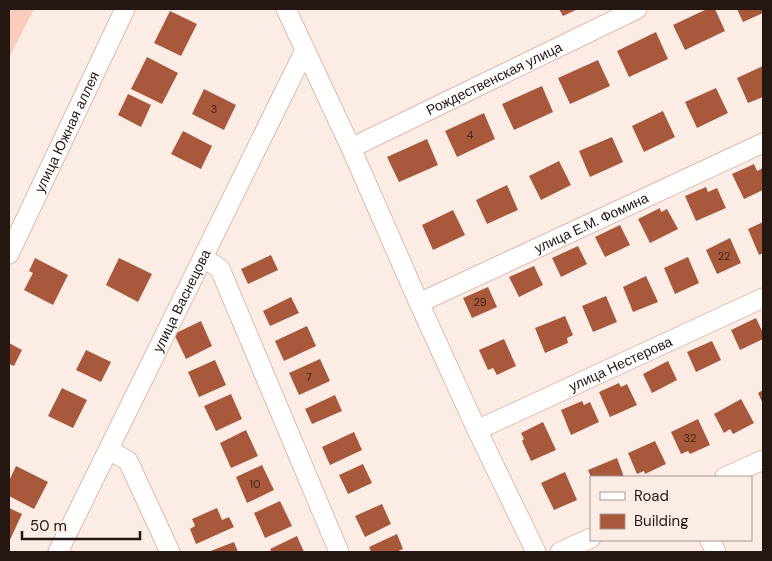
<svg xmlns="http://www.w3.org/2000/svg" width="772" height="561" font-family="'DM Sans',sans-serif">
<rect width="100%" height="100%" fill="#fcece6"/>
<path fill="#faccbb" d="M9,9H34L9,58Z"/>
<g fill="#a8593b">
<path d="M559,9H578L563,16Z"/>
<path d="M707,9H715L725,31L685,50L673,25Z"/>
<path d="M737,9H763V13L743,22Z"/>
<path d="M170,11L197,24L181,56L154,43Z"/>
<path d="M656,32L668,59L629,77L617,51Z"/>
<path d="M147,57L178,73L162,104L131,89Z"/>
<path d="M598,60L610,86L570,104L558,78Z"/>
<path d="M763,66V97L748,103L737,78Z"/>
<path d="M542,86L553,112L514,130L502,104Z"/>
<path d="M716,88L728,113L697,128L685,102Z"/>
<path d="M204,89L236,105L224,130L192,114Z"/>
<path d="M128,94L151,105L141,127L118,115Z"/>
<path d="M663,111L675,137L644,152L632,126Z"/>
<path d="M484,113L495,139L457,157L445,131Z"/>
<path d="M183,131L212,146L201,169L171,154Z"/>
<path d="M612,137L623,162L590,177L579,151Z"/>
<path d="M427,139L438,165L399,182L387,157Z"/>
<path d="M559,161L571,185L541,200L529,176Z"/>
<path d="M754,164L757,171L763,168V190L744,199L732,174Z"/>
<path d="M507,185L518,210L487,224L476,200Z"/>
<path d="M706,187L708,192L717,188L726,208L696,221L685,196Z"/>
<path d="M660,208L661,212L667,209L678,229L650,243L638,219Z"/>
<path d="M453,210L465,235L433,250L422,225Z"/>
<path d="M763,222V253L759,255L748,229Z"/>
<path d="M620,225L630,245L605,257L595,237Z"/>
<path d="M730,238L741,263L717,274L706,250Z"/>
<path d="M578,246L587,264L561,277L552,258Z"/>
<path d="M271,255L278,270L248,284L241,269Z"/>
<path d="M688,257L699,283L675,294L664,268Z"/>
<path d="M35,258L68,275L53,305L24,290L33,273L29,271Z"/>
<path d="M119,258L152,274L138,302L106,285Z"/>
<path d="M534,266L543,285L519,297L509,277Z"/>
<path d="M646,276L658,302L633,312L623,287Z"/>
<path d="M488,287L497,307L472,318L463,298Z"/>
<path d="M606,296L617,322L593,332L582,306Z"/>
<path d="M291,297L299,313L270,326L263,311Z"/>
<path d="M565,316L573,335L567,338L568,343L545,353L535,328Z"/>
<path d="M756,318L763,333V339L740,350L731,330Z"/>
<path d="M201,321L212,346L186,359L174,334Z"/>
<path d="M307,326L316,346L284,361L275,341Z"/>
<path d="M504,339L516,366L497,375L493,368L488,370L479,350Z"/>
<path d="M712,341L721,360L696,372L687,352Z"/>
<path d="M9,343L22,350L14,366L9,364Z"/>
<path d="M86,350L111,362L101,382L76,370Z"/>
<path d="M320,359L330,381L299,395L289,373Z"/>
<path d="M215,360L226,385L199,397L188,372Z"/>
<path d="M668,361L677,380L652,393L643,374Z"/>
<path d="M619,383L621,387L627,384L637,405L610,417L599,392Z"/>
<path d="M62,388L87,400L73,428L48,416Z"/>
<path d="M763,390V404L758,393Z"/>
<path d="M231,394L242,419L216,431L204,406Z"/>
<path d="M335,395L342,411L312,424L305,409Z"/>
<path d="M741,399L754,423L733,434L730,429L724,433L714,414Z"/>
<path d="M582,401L584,405L590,402L599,422L571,435L561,410Z"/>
<path d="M698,419L710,445L690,454L688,451L681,454L671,432Z"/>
<path d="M543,422L556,450L531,461L522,441L524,439L521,433Z"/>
<path d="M246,430L258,456L231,468L220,443Z"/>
<path d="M354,432L362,450L330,465L322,447Z"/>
<path d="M655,441L666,464L645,474L644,471L637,474L628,453Z"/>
<path d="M617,458L624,477H591L588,470Z"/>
<path d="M363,464L372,483L348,494L339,475Z"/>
<path d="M262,465L274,490L247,503L236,477Z"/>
<path d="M16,466L48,482L34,509L9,496V481Z"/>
<path d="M565,472L577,500L554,510L541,483Z"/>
<path d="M280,501L292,526L265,538L254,513Z"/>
<path d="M382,504L391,524L365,537L355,516Z"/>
<path d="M9,508L22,514L9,542Z"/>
<path d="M217,508L222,520L229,517L234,527L196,544L190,529L195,526L192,519Z"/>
<path d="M397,534L403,549L396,552H371L369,547Z"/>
<path d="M297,536L304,552H272L270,549Z"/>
<path d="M234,542L238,552H208Z"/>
</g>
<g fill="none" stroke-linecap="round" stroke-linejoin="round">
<defs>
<g id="street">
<path d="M286,9L351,148L419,303L477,430L536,552"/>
<path id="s1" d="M351,148L637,9"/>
<path id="s2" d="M9,254L125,9"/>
<path d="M203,257L220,269L339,552"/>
<path id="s3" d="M419,303L763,143"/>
<path id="s4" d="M477,430L763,298"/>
<path d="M109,450L128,461L170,552"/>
<path d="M725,477L763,460"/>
<path d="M710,540L716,552"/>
<path id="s5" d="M58,552L305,50"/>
<path d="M560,552L591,538"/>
</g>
</defs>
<use href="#street" stroke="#e1baab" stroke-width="21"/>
<use href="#street" stroke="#fff" stroke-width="19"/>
</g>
<g text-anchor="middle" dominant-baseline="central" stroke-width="4" stroke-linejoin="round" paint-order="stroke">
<g font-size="11" fill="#45271c">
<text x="214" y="109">3</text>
<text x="470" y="135">4</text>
<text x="724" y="256">22</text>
<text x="480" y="302">29</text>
<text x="309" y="377">7</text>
<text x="690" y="438">32</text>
<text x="255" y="484">10</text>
</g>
<g font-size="14" fill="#241611" stroke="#fcece6">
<text stroke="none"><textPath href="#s1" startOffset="159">Рождественская улица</textPath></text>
<text stroke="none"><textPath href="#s2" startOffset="135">улица Южная аллея</textPath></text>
<text stroke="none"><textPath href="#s3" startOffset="190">улица Е.М. Фомина</textPath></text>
<text stroke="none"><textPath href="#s5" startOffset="280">улица Васнецова</textPath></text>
<text stroke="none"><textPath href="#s4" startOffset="158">улица Нестерова</textPath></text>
</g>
</g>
<rect width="772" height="561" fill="none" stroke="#241611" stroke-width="20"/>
<rect x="590" y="476" width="162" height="65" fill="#fcece6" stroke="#a69691"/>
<rect x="600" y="492" width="25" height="8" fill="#ffffff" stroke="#a69691"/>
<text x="634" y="501" font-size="15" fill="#241611">Road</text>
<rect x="600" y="514" width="25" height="15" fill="#a8593b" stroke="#a69691"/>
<text x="634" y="526" font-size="15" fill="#241611">Building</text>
<path d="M22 531v8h118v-8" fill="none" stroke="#241611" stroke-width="2.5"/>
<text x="30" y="531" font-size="15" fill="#241611" stroke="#fcece6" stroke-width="4" paint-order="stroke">50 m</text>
</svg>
